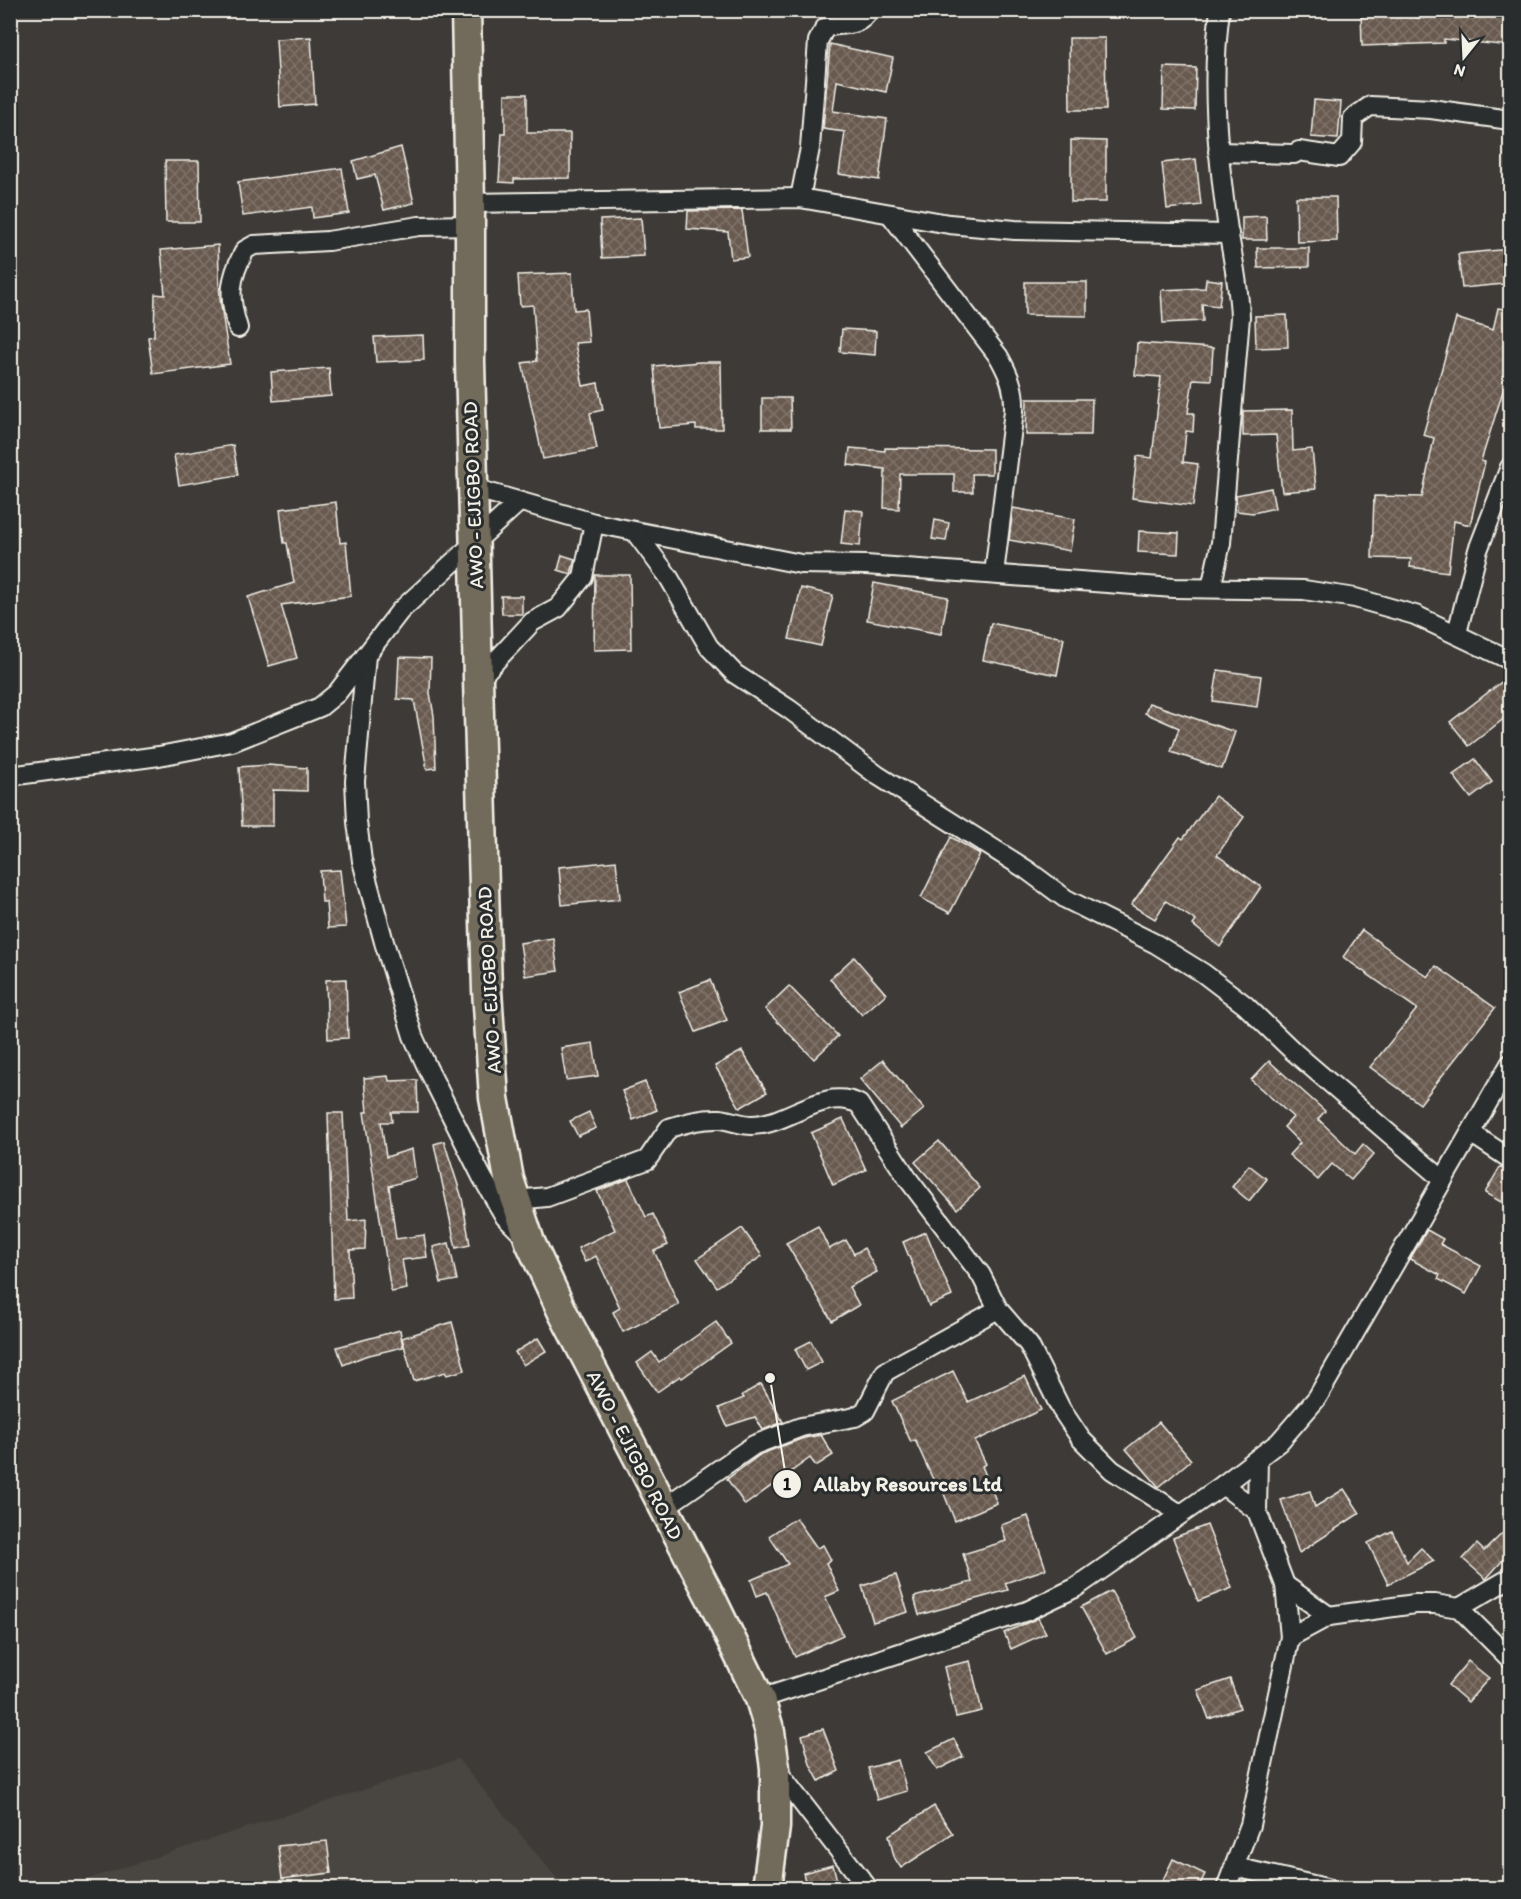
<svg xmlns="http://www.w3.org/2000/svg" width="1521" height="1899" font-family="Itim,sans-serif">
<defs>
<pattern id="building-cross-hatch" width="8" height="8" patternUnits="userSpaceOnUse" patternTransform="scale(1.5)"><rect width="8" height="8" fill="#695a50"/><path d="M0 0l8 8M0 8l8-8" fill="none" stroke="#7f7269"/></pattern>
</defs>
<rect width="100%" height="100%" fill="#3d3a38"/>
<filter id="ink" filterUnits="userSpaceOnUse"><feTurbulence type="fractalNoise" baseFrequency=".0167" numOctaves="2"/><feDisplacementMap in="SourceGraphic" scale="12" xChannelSelector="R" yChannelSelector="G"/><feConvolveMatrix kernelMatrix="1 2 1 2 8 2 1 2 1" color-interpolation-filters="sRGB"/></filter>
<g filter="url(#ink)">
<path fill="#4a443f" d="M458,1759L565,1888H60Z"/>
<g fill="url(#building-cross-hatch)" stroke="#f4f1e8" stroke-width="1.5">
<path d="M1361,10H1416V18L1461,16L1462,10H1510V46L1444,39V43L1362,46Z"/>
<path d="M311,37L315,104L280,107L276,39Z"/>
<path d="M1069,38H1105L1106,110H1070Z"/>
<path d="M830,44L893,58L886,92L837,81L833,111L887,119L879,180L839,174L845,132L823,129Z"/>
<path d="M1164,67L1196,68L1195,110L1163,109Z"/>
<path d="M505,94H527V133H570V178L514,179V183L499,182L502,133H505Z"/>
<path d="M1314,100L1341,102L1338,139L1311,137Z"/>
<path d="M1071,140L1106,141V202H1071Z"/>
<path d="M401,147L414,203L384,210L375,175L357,179L353,161Z"/>
<path d="M1196,159L1201,205L1167,209L1162,163Z"/>
<path d="M165,161H199L200,222H166Z"/>
<path d="M342,168L349,213L313,218L312,207L243,216L238,182Z"/>
<path d="M1296,197H1336L1337,241L1297,242Z"/>
<path d="M742,210L748,257L731,259L728,232L687,229L688,211Z"/>
<path d="M1266,216L1267,240H1242V217Z"/>
<path d="M641,218L644,256L602,258L600,220Z"/>
<path d="M218,245L220,299L230,364L153,374L148,337L154,336L155,294L165,295L161,250Z"/>
<path d="M1257,248H1309V267L1258,268Z"/>
<path d="M1510,249V268L1503,269L1504,284L1462,288L1458,254Z"/>
<path d="M572,273L574,310L586,309L589,342L575,343L583,386L598,383L603,410L590,413L597,449L543,459L522,363L537,361L533,305L520,306L518,275Z"/>
<path d="M1206,279L1222,281L1219,306L1202,304L1203,321L1163,323L1161,290L1205,288Z"/>
<path d="M1025,282H1087V316L1025,315Z"/>
<path d="M1498,308L1510,310V369L1481,461L1485,462L1470,525L1454,521L1448,572L1410,567L1411,559L1372,558L1374,496L1422,497L1434,438L1423,435L1456,318L1493,330Z"/>
<path d="M1287,315L1288,347L1256,348L1255,316Z"/>
<path d="M842,329L876,331L875,355L840,352Z"/>
<path d="M423,335L424,360L376,362L374,337Z"/>
<path d="M1137,343L1213,348L1211,380L1193,379L1188,413H1194L1193,432L1186,431L1183,462L1198,464L1193,506L1132,498L1137,456L1152,458L1161,377L1135,375Z"/>
<path d="M700,362H721L722,429H696V425L659,428L654,366Z"/>
<path d="M329,368L331,396L273,401L271,372Z"/>
<path d="M762,398H790L791,429H762Z"/>
<path d="M1027,399H1092L1091,435H1026Z"/>
<path d="M1292,410L1293,451L1312,449L1316,489L1282,492L1276,435L1243,436V411Z"/>
<path d="M233,445L238,475L179,485L174,455Z"/>
<path d="M850,448L885,451V448L992,449V474H972L973,492H954V474H900L899,509L884,508L885,469L848,465Z"/>
<path d="M1271,488L1275,508L1253,513L1237,511L1236,495Z"/>
<path d="M336,502L340,543L346,542L351,596L281,605L297,658L269,666L248,597L294,583L287,543H284L280,509Z"/>
<path d="M1013,508L1075,519L1070,551L1009,540Z"/>
<path d="M845,509L863,511L860,546L841,544Z"/>
<path d="M935,520L949,523L946,541L932,539Z"/>
<path d="M1139,531L1179,533L1178,554L1138,552Z"/>
<path d="M562,555L575,559L571,574L558,570Z"/>
<path d="M595,575H630L631,649L594,650Z"/>
<path d="M874,583L948,597L941,634L867,620Z"/>
<path d="M801,588L833,595L821,646L789,639Z"/>
<path d="M501,596H522V614H502Z"/>
<path d="M991,623L1064,638L1057,675L983,660Z"/>
<path d="M399,657L431,658L430,693L434,716L436,768L427,769L414,700L397,699Z"/>
<path d="M1218,670L1261,676L1257,707L1213,701Z"/>
<path d="M1504,680L1510,688V714L1469,746L1450,722Z"/>
<path d="M1149,703L1235,732L1222,769L1171,752L1179,728L1145,713Z"/>
<path d="M1475,759L1492,782L1471,798L1453,775Z"/>
<path d="M268,765L307,768V791L273,790V826H242L239,767Z"/>
<path d="M1215,796L1244,817L1217,855L1261,887L1220,947L1193,925L1196,921L1166,901L1155,919L1131,905L1180,837L1183,839Z"/>
<path d="M951,837L980,854L950,913L921,898Z"/>
<path d="M616,861L620,899L562,905L559,867Z"/>
<path d="M340,870L346,927L328,928L326,902H322L320,871Z"/>
<path d="M1362,930L1428,977L1436,966L1495,1008L1420,1104L1370,1067L1417,1009L1343,957Z"/>
<path d="M553,938L558,971L525,976L520,943Z"/>
<path d="M854,957L886,994L862,1015L830,979Z"/>
<path d="M346,979L348,1038L328,1039L326,980Z"/>
<path d="M710,980L727,1020L696,1032L679,992Z"/>
<path d="M789,986L838,1036L814,1059L765,1009Z"/>
<path d="M593,1043L598,1076L566,1080L561,1048Z"/>
<path d="M742,1051L767,1092L740,1108L715,1066Z"/>
<path d="M883,1060L924,1109L901,1128L860,1079Z"/>
<path d="M1269,1061L1325,1111L1318,1119L1355,1154L1363,1144L1374,1154L1351,1180L1332,1164L1318,1180L1289,1155L1300,1143L1284,1127L1293,1117L1251,1080Z"/>
<path d="M388,1076L389,1081L417,1080L418,1112H391L392,1122H381L386,1157L412,1149L416,1178L389,1186L396,1239L424,1235L427,1257L402,1260L407,1289L391,1292L364,1112H367L364,1078Z"/>
<path d="M645,1082L657,1110L633,1120L622,1091Z"/>
<path d="M589,1112L596,1128L578,1136L570,1121Z"/>
<path d="M328,1113H343L348,1221L366,1219L365,1249L350,1250L352,1298L334,1299Z"/>
<path d="M843,1119L866,1170L833,1185L811,1133Z"/>
<path d="M444,1141L462,1198L470,1245L456,1248L434,1144Z"/>
<path d="M939,1141L980,1188L957,1209L915,1162Z"/>
<path d="M1249,1165L1267,1179L1249,1201L1232,1187Z"/>
<path d="M1500,1167L1510,1173V1207L1485,1193Z"/>
<path d="M628,1179L646,1217L653,1214L668,1245L654,1251L679,1305L623,1332L613,1312L620,1308L596,1256L585,1262L578,1248L615,1230L597,1191Z"/>
<path d="M818,1226L829,1249L846,1240L854,1254L864,1248L877,1272L849,1287L859,1305L832,1321L786,1243Z"/>
<path d="M742,1228L762,1256L717,1287L697,1259Z"/>
<path d="M1427,1230L1443,1239L1440,1244L1481,1266L1466,1294L1438,1279L1440,1275L1410,1259Z"/>
<path d="M926,1232L952,1296L929,1306L903,1242Z"/>
<path d="M449,1243L457,1280L441,1283L433,1247Z"/>
<path d="M452,1322L465,1370L447,1375L445,1372L414,1381L402,1338Z"/>
<path d="M716,1322L731,1343L682,1378L680,1376L657,1392L637,1363L652,1352L659,1362Z"/>
<path d="M400,1330L403,1347L365,1356L343,1365L337,1347Z"/>
<path d="M538,1338L546,1351L523,1365L515,1352Z"/>
<path d="M811,1341L822,1362L806,1370L795,1349Z"/>
<path d="M953,1371L968,1402L1025,1376L1041,1410L975,1441L986,1464L982,1466L997,1503L955,1521L940,1484L936,1486L915,1440L911,1442L892,1401Z"/>
<path d="M761,1384L783,1422L763,1430L755,1417L727,1426L719,1408L744,1398L742,1395Z"/>
<path d="M1159,1422L1191,1460L1159,1487L1126,1449Z"/>
<path d="M821,1435L833,1455L816,1466L810,1458L745,1505L727,1479L761,1454L804,1438Z"/>
<path d="M1344,1489L1360,1513L1299,1553L1281,1500L1310,1491L1315,1507Z"/>
<path d="M1028,1516L1046,1569L1005,1583L1008,1590L919,1615L914,1597L972,1582L963,1554L1006,1541L1001,1525Z"/>
<path d="M796,1518L817,1548L823,1545L831,1560L826,1563L839,1591L825,1597L843,1635L795,1657L767,1592L757,1596L751,1580L788,1564L769,1536Z"/>
<path d="M1207,1525L1232,1588L1198,1601L1173,1538Z"/>
<path d="M1510,1526V1552L1486,1579L1463,1559L1477,1544L1484,1551Z"/>
<path d="M1392,1531L1407,1562L1421,1548L1434,1561L1388,1584L1368,1543Z"/>
<path d="M896,1575L908,1612L873,1622L862,1586Z"/>
<path d="M1111,1591L1137,1638L1107,1654L1081,1607Z"/>
<path d="M1038,1618L1046,1633L1011,1649L1004,1633Z"/>
<path d="M970,1661L982,1711L956,1717L944,1667Z"/>
<path d="M1468,1661L1489,1678L1468,1702L1448,1685Z"/>
<path d="M1230,1679L1240,1708L1209,1719L1198,1690Z"/>
<path d="M823,1729L839,1771L819,1781L810,1764L802,1735Z"/>
<path d="M954,1739L963,1757L937,1770L927,1752Z"/>
<path d="M898,1760L907,1791L877,1800L868,1768Z"/>
<path d="M934,1806L953,1834L901,1868L894,1857L889,1835Z"/>
<path d="M327,1841L331,1873L282,1879L278,1846Z"/>
<path d="M1173,1859L1205,1874L1198,1888H1159Z"/>
<path d="M833,1865L839,1888H807L803,1873Z"/>
</g>
<g fill="none" stroke-linecap="round" stroke-linejoin="round">
<defs>
<g id="minor">
<path d="M1218,152L1294,154L1299,151L1339,157L1352,142L1353,118L1370,106L1431,109L1510,120"/>
<path d="M800,198L810,148L818,41L825,28C843,21 858,30 869,10"/>
<path d="M470,203L800,198L949,224L1015,230L1229,234"/>
<path d="M890,214L999,357C1009,375 1015,389 1014,411L994,574"/>
<path d="M238,328C228,297 229,279 245,250L254,245L328,241L419,226L469,225"/>
<path d="M473,488L594,523L801,564L866,565L1174,588L1304,590L1355,598L1415,615L1510,660"/>
<path d="M635,532L668,576L709,647L735,674L789,709L877,775L1027,870L1066,899L1156,944L1203,973L1245,1005L1294,1052L1443,1180"/>
<path d="M1211,588L1221,543L1240,317C1239,287 1233,259 1228,230C1218,157 1210,85 1220,10"/>
<path d="M1457,633L1478,550L1510,467"/>
<path d="M366,655L355,781L357,822L362,861L384,942L413,1036L427,1067L482,1177L505,1217L524,1236"/>
<path d="M478,680L532,622L558,608L583,577L594,523"/>
<path d="M10,776L159,756L232,742L320,707L337,693L400,611L519,502"/>
<path d="M1471,1133L1510,1159"/>
<path d="M516,1200L547,1197L647,1160L669,1128C686,1123 702,1118 720,1119C730,1120 741,1125 752,1125C788,1125 823,1086 859,1104L908,1179L981,1275L998,1309L1029,1345L1061,1409L1081,1439L1112,1470L1180,1514"/>
<path d="M1223,1485L1257,1511"/>
<path d="M662,1509L754,1445L801,1427L855,1417L865,1411L885,1372L998,1309"/>
<path d="M1285,1585L1329,1616"/>
<path d="M1459,1608L1510,1578"/>
<path d="M1290,1637L1329,1616L1415,1604H1435L1459,1608L1510,1659"/>
<path d="M760,1699L1027,1611L1075,1588L1223,1485L1279,1442L1317,1398L1510,1064"/>
<path d="M775,1768L868,1888"/>
<path d="M1235,1867L1326,1888"/>
<path d="M1226,1888L1250,1825L1290,1637L1285,1585L1257,1511L1258,1458"/>
</g>
<path id="primary" d="M466,10L470,203V361L478,680L487,990L494,1098L509,1179L530,1242L563,1313L712,1600L760,1699L770,1732L775,1768V1827L767,1888"/>
</defs>
<use href="#minor" stroke="#f4f1e8" stroke-width="22"/>
<use href="#primary" stroke="#f4f1e8" stroke-width="33"/>
<use href="#minor" stroke="#2a2d2e" stroke-width="18"/>
<use href="#primary" stroke="#726b5a" stroke-width="28"/>
</g>
</g>
<g text-anchor="middle" dominant-baseline="central" stroke-width="6" stroke-linejoin="round" paint-order="stroke">
<g font-size="20" fill="#f4f1e8" stroke="#2a2d2e">
<text transform="translate(473 495) rotate(-92)">AWO - EJIGBO ROAD</text>
<text transform="translate(489 980) rotate(-93)">AWO - EJIGBO ROAD</text>
<text transform="translate(635 1455) rotate(63)">AWO - EJIGBO ROAD</text>
</g>
</g>
<path fill="none" stroke="#f4f1e8" stroke-width="2" d="M770 1378L787 1484"/>
<g fill="#f4f1e8" stroke="#2a2d2e" stroke-width="2">
<circle cx="770" cy="1378" r="6"/>
<circle cx="787" cy="1484" r="15"/>
</g>
<g font-size="18" text-anchor="middle" font-weight="bold" fill="#111">
<text x="787" y="1490">1</text>
</g>
<g font-size="21" text-anchor="middle" font-weight="bold" fill="#f4f1e8" stroke="#2a2d2e" stroke-width="6" stroke-linejoin="round" paint-order="stroke">
<text x="908" y="1491">Allaby Resources Ltd</text>
</g>
<rect width="1521" height="1899" fill="none" stroke="#2a2d2e" stroke-width="36"/>
<rect x="18" y="18" width="1485" height="1863" fill="none" stroke="#f4f1e8" stroke-width="2" filter="url(#ink)"/>
<g transform="translate(1464 57) rotate(198)" stroke="#2a2d2e" stroke-width="4.5" paint-order="stroke">
<path d="M0-4.5L10 22L0 15L-10 22Z" fill="#f4f1e8"/>
<text y="-9" font-size="16" font-weight="bold" text-anchor="middle" fill="#f4f1e8">N</text>
</g>
</svg>
